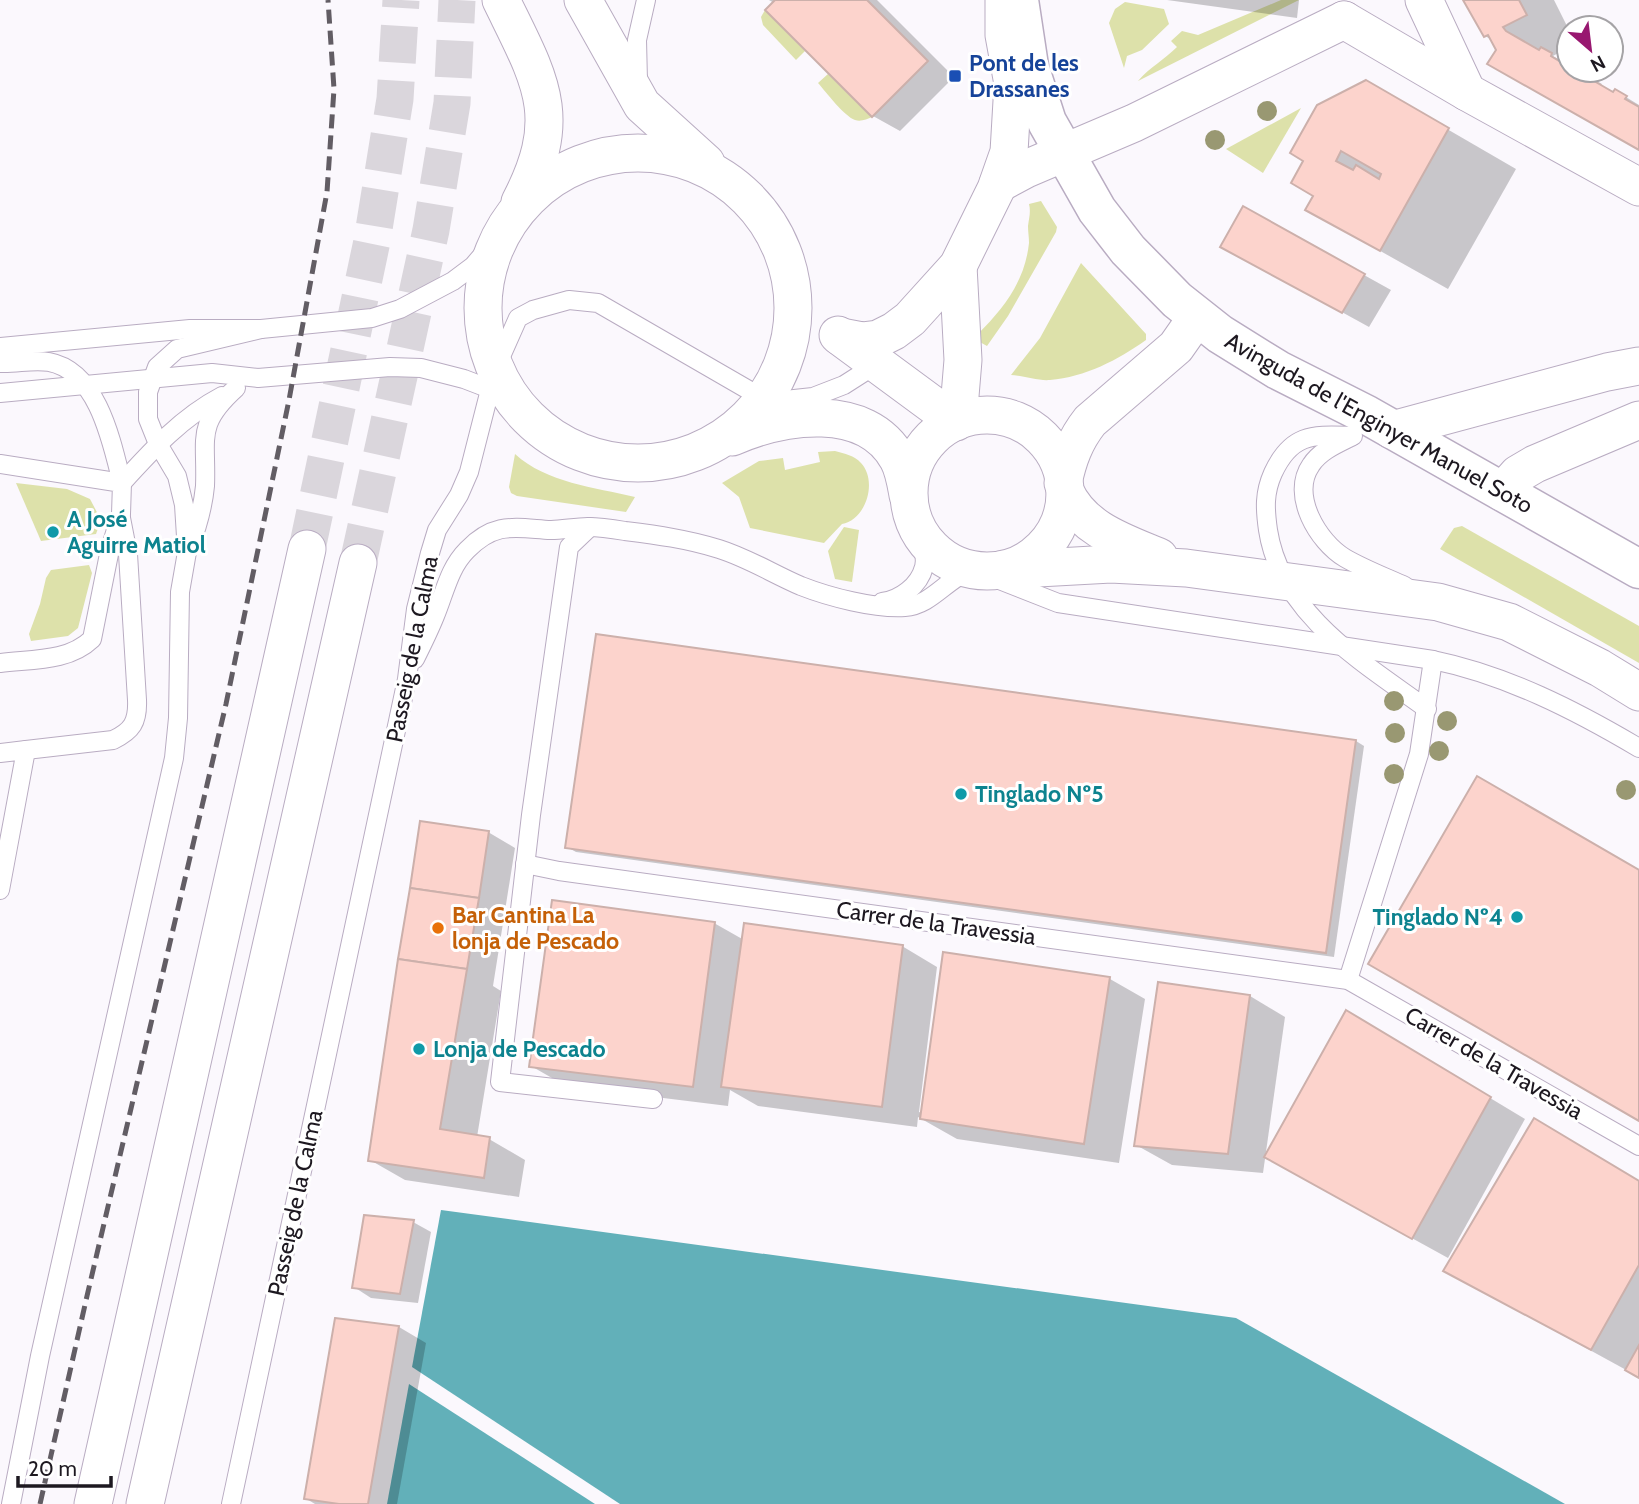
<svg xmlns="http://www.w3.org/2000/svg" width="1639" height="1504" font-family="Cabin,sans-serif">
<rect width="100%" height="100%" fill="#fbf8fd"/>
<g fill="#dde1aa">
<path d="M1281,0H1299L1138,81C1150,67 1164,60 1177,47L1171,41L1182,31L1198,35Z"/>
<path d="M1125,2L1164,9L1169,24L1142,50L1127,56L1124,68L1109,23L1115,9Z"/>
<path d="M765,10L805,51L796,60L763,25L761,17Z"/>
<path d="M828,74L872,117C867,119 861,122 855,120C844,116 826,92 818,83Z"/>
<path d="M1301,108L1263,173L1226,149Z"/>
<path d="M1041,201L1057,227L1056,232L1008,316L987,346L978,341V334C1004,308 1025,281 1029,243C1029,237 1028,232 1028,226C1029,218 1031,212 1029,204Z"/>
<path d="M1081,263L1146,334V340C1118,360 1085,377 1050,380C1038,381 1024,376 1011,375L1040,338Z"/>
<path d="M835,451C845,454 854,455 861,463C878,481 866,520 842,524L824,543L750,528L739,497L722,483L759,461L783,458L785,470L820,462L818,452Z"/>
<path d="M515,454C547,483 594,487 635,497L626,512L517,496L511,493L509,487Z"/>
<path d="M16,483L67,489L90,499L101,520L96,534L41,541Z"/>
<path d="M1462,526L1639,626V663L1440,549L1454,528Z"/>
<path d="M844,527L859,530L852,582L835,579L828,551Z"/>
<path d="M89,565L92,573L78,628L68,636L31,641L29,634L40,604L46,578L51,570Z"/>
</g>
<g fill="#62b0b9">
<path d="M441,1210L1236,1318L1565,1504H620L412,1367Z"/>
<path d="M409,1384L595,1504H387Z"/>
</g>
<g fill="#0003">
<path d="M769,0H877L954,77L900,131L873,116L767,10L774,3Z"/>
<path d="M1167,0H1299L1297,18Z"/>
<path d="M1466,0H1554L1569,30V47L1553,56L1569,65V70H1578L1602,84L1600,86L1614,94L1616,91L1639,105V148L1498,50L1492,40L1485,36Z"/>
<path d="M1366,82L1516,169L1448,289L1375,248L1315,195Z"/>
<path d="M1249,261L1364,275L1391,290L1369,327Z"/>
<path d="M1356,741L1364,746L1334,957L576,852L567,847Z"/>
<path d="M488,832L515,848L493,986L501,991L477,1137L489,1139L525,1160L519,1197L405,1180L370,1160Z"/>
<path d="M714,923L744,940L902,946L937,967L919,1112L922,1113L1110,979L1145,999L1119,1163L957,1139L918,1117L917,1127L758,1106L730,1090L728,1106L566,1086L531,1066Z"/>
<path d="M1250,996L1285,1017L1263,1173L1172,1165L1136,1145Z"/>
<path d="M1382,1033L1525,1119L1448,1258L1301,1177Z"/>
<path d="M1639,1182V1377L1480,1290Z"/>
<path d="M413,1222L431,1232L418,1303L371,1298L354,1287Z"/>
<path d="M336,1320L399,1327L426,1343L397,1504H315L305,1498Z"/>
</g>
<g fill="#fcd3cc" stroke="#ccb0ab" stroke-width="2" fill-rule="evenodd">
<path d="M775,0H867L928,61L872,117L765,10Z"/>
<path d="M1463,0H1519L1527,15L1503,27L1506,31L1539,50L1541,47L1552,53L1551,56L1569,67V70H1575L1613,92L1615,89L1627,96L1625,99L1639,107V150L1487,64L1496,50L1488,35L1484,37Z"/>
<path d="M1366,80L1449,128L1380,251L1305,210L1313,196L1291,183L1303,161L1290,153L1317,105ZM1341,151L1381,174L1379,179L1356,165L1353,170L1336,161Z"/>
<path d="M1243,206L1365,274L1342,313L1220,247Z"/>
<path d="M596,634L1356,740L1326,953L565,848Z"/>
<path d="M1477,776L1639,870V1121L1368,964Z"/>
<path d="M420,821L489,831L479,898L410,888Z"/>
<path d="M410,888L479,898L467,969L398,959Z"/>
<path d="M552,900L715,922L693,1087L529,1067Z"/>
<path d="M744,923L903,945L882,1107L721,1087Z"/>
<path d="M943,952L1110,977L1084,1144L920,1119Z"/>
<path d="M398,959L467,969L440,1129L490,1137L484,1178L368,1161Z"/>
<path d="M1158,982L1250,995L1228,1154L1134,1146Z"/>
<path d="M1346,1010L1491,1097L1412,1239L1264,1157Z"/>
<path d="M1534,1118L1639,1181V1265L1591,1350L1443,1271Z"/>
<path d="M364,1215L414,1220L400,1294L352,1288Z"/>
<path d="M335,1318L399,1326L368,1504H339L304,1499Z"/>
<path d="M1639,1345V1378L1625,1370Z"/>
</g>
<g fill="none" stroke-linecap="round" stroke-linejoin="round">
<g stroke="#dad6dc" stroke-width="37" stroke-dasharray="37 18" stroke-linecap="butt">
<path d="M307,549L372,241L395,99L401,0"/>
<path d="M358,563L431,230L452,103L457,0"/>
</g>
<defs>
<g id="lane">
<path d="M638,81L637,40L646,0"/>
<path d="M0,347L190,329H261L372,318L400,309L453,281L473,266L503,231"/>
<path d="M0,363C16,364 33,359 49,362C98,371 112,443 122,483"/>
<path d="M0,393L212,373L258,378L390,367L421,368L464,379L490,389L516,405"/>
<path d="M1353,436C1314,435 1292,432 1273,473C1264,493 1265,509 1268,530C1281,615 1364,663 1427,709"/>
<path d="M1351,437C1337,444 1320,451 1311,465C1290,495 1318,542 1345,558C1364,569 1385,577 1405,586"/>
<path d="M0,464L122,483L121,514L110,549L92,639C68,662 32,659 0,663"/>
<path d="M122,483C152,450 182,417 222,396"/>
<path d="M590,527L569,547L531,815L500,1082L653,1099"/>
<path d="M189,549C197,528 203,508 205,486C207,438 195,425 236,388"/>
<path d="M882,602C900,600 919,586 924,567C927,557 922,544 920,533"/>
<path d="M415,659C422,645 429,631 435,616C445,592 449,568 467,550C495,521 515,528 551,530C563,530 575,527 588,527C600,527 613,529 625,531C657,535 687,539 719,549C748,558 773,574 801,586C829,597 875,609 905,607C933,605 948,576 974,570L1058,603L1433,660C1506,675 1575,710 1639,748"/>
<path d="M26,750L113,740C132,731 138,722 137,700L128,554L121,518"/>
<path d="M0,753L26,750L0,890"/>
<path d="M525,864L559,871L1348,980L1639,1146"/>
<path d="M1348,980L1419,754L1433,660"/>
<path d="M11,1504L40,1356L174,758L178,718L180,592L187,552L184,505L177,476L158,444L148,419V392L157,367L177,349L261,329"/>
<path d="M231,1504L407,679L416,609L430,553L437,530L459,495L469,472L495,370L518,318L533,310L569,300L598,303L752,392L785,400L813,397L844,385L880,362"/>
</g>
<g id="street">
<path d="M501,0C540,80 565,116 520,202"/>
<path d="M583,0L642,105L706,163"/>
<path d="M1424,0L1467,92L1639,187"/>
<path d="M1344,20L1467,92"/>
<circle cx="638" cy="308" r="155"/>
<path d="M998,184L1026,169L1134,123L1344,20"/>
<path d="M958,266L963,360L958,420"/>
<path d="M838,335L956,422"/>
<path d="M841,337L862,341L878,339L894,331L910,319L958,266L996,189L1009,152L1013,84L1004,35V0"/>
<circle cx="987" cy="493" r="78"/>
<path d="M1392,430L1607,372L1639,366"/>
<path d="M732,437C783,415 866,401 898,459C904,470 906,484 908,495"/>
<path d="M1063,483C1068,459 1075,440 1090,421L1176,347L1197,317"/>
<path d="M1065,491C1082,529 1123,542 1159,557"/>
<path d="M1502,492L1518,474L1535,464L1639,420"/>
<path d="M1001,570L1111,564L1186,568L1438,602L1509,622L1600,668L1639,692"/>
<path d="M93,1504L307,549"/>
<path d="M145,1504L358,563"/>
</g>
<path id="secondary" d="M1019,0L1029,66L1047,122L1097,210L1128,250L1177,300L1220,334L1278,370L1367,415L1639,569"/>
</defs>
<use href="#lane" stroke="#b9acc2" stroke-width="20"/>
<use href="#street" stroke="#b9acc2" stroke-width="39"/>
<use href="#secondary" stroke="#b9acc2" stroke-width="41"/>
<use href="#lane" stroke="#fff" stroke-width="18"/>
<use href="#street" stroke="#fff" stroke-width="37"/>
<use href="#secondary" stroke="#fff" stroke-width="38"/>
<path stroke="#625d64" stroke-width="5" stroke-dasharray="14 7" stroke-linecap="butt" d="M40,1504L87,1296L226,704L289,400L327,192L334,89L328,0"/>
</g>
<g fill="#999872">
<circle cx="1267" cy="111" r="10"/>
<circle cx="1215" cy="140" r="10"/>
<circle cx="1394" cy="701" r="10"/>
<circle cx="1447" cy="721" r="10"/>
<circle cx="1395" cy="733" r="10"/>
<circle cx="1439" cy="751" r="10"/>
<circle cx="1394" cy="774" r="10"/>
<circle cx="1626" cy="790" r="10"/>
</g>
<rect fill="#1a4fb4" stroke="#fff" stroke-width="2.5" x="948" y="69" width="14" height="14" rx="3.5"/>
<g fill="#0f9aa8" stroke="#fff" stroke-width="2.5">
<circle cx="53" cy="532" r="7"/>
<circle cx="961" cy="794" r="7"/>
<circle cx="1517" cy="917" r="7"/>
<circle cx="419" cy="1049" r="7"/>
</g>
<circle fill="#e8710a" stroke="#fff" stroke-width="2.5" cx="438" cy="928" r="7"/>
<g text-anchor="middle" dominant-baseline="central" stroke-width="6" stroke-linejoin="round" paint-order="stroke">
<g font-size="23" font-weight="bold" fill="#164399" stroke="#fff" text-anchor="start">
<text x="969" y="63">Pont de les<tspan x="969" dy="26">Drassanes</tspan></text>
</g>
<g font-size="23" fill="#1d1820" stroke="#fff">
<text transform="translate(1379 423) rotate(29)">Avinguda de l'Enginyer Manuel Soto</text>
<text transform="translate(412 649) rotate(-79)">Passeig de la Calma</text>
<text transform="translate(936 923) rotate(8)">Carrer de la Travessia</text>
<text transform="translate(1494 1063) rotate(30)">Carrer de la Travessia</text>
<text transform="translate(295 1203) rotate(-78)">Passeig de la Calma</text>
</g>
<g font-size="23" font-weight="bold" fill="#0d838f" stroke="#fff" text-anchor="start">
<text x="67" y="519">A José<tspan x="67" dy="26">Aguirre Matiol</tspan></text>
<text x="975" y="794">Tinglado Nº5</text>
<text x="1503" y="917" text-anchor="end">Tinglado Nº4</text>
<text x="433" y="1049">Lonja de Pescado</text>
</g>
<g font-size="23" font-weight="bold" fill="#c56008" stroke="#fff" text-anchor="start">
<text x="452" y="915">Bar Cantina La<tspan x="452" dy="26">lonja de Pescado</tspan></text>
</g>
</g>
<g transform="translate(1590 49) rotate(152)"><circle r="33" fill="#ffffff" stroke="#a5a3a6" stroke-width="2"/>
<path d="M0-5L12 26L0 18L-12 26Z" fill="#981870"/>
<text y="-10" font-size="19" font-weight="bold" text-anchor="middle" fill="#1d1820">N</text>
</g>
<path d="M18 1476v10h93v-10" fill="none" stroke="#1d1820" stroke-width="3.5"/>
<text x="28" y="1476" font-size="21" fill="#1d1820" stroke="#ffffff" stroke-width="5" paint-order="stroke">20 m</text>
</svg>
